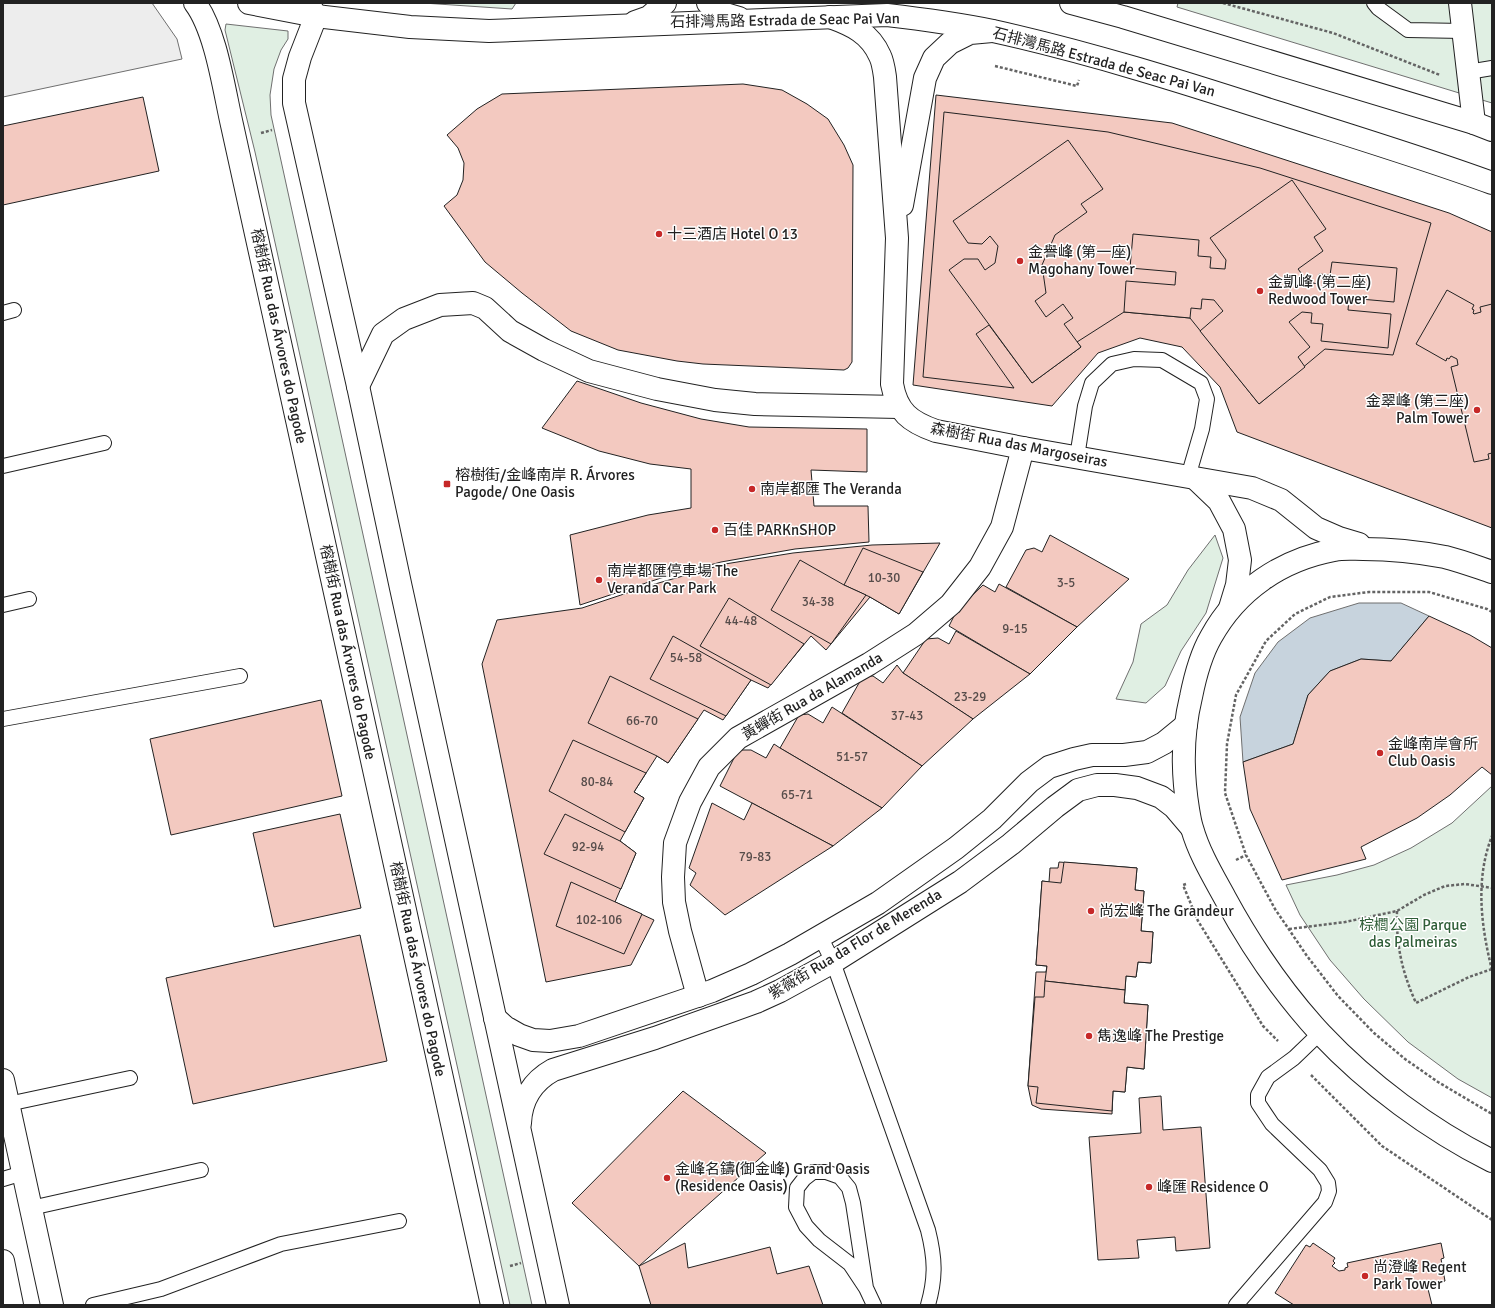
<svg xmlns="http://www.w3.org/2000/svg" width="1495" height="1308" font-family="Signika,'Noto Sans SC',sans-serif">
<rect width="100%" height="100%" fill="#fff"/>
<g fill="#e0efe3" stroke="#6f6f6f">
<path d="M423,3H516L512,9Z"/>
<path d="M1178,3H1492V103L1177,7Z"/>
<path d="M226,24L288,31V39L281,50L274,69L270,95L271,115L532,1305H510L255,152L225,30Z"/>
<path d="M1215,535L1223,558L1206,613L1181,651L1165,686L1146,703L1116,699L1133,662L1141,624L1167,605L1188,570Z"/>
<path d="M1492,786V1098L1458,1079L1408,1042L1364,999L1330,960L1300,915L1286,885L1337,875L1374,865L1411,848L1452,823Z"/>
</g>
<path fill="#ededed" stroke="#6f6f6f" d="M3,3H152L177,39L182,59L3,97Z"/>
<path fill="#c7d3dd" stroke="#6f6f6f" d="M1359,603H1401L1429,616L1391,661L1361,659L1330,671L1308,695L1293,744L1243,762L1240,717L1255,673L1278,642L1310,618Z"/>
<g fill="#f3c9c0" stroke="#222">
<path d="M743,84L782,90L807,104L828,119L844,145L853,165L852,362L848,368L844,370L703,364L677,361L618,350L571,331L522,293L485,262L444,206L457,195L463,180L464,163L458,148L447,135L477,109L502,94Z"/>
<path d="M936,95L1172,123L1449,213L1492,232V528L1237,432L1220,387L1182,347L1140,338L1098,353L1052,406L913,385Z"/>
<path d="M143,97L159,171L3,205V126Z"/>
<path d="M944,112L1108,132L1260,168L1431,223L1393,355L1325,349L1259,404L1190,318L1124,312L1077,342L1081,347L1032,383L989,325L976,334L1014,388L923,377Z"/>
<path d="M1068,140L1103,189L1081,204L1087,212L1055,235L1042,265L1046,293L1035,301L1046,317L1063,304L1073,318L1064,324L1081,347L1032,383L949,270L964,259H978L985,270L995,263L998,246L990,236L982,244L968,243L953,221Z"/>
<path d="M1292,180L1326,229L1314,237L1323,251L1298,269L1308,282L1318,284L1319,274L1330,275L1332,262L1397,268L1394,302L1349,298L1348,310L1391,314L1388,348L1321,341L1323,324L1311,323L1312,313L1302,312L1289,322L1310,347L1298,357L1305,367L1259,404L1200,331L1223,311L1214,300L1202,299L1201,309L1191,308L1190,318L1124,312L1126,281L1175,285L1176,272L1130,268L1133,234L1199,240L1198,256L1211,257L1210,268L1225,269L1226,260L1210,238Z"/>
<path d="M1447,290L1474,305L1472,309L1474,310L1473,313L1474,314L1481,312L1480,307L1492,304V453L1488,454L1489,459L1474,462L1451,367L1458,365L1457,359L1451,356L1449,359L1447,358L1446,361L1416,344Z"/>
<path d="M577,381L641,403L701,419L749,427L867,429V472L811,470L814,506H868L869,542L795,549L721,562L661,578L580,605L570,535L648,515L691,508V469L650,464L599,451L542,428Z"/>
<path d="M1050,535L1129,579L1077,627L1006,587L1026,550L1034,548L1042,552Z"/>
<path d="M940,543L899,614L870,597L826,650L811,636L768,688L751,680L723,720L704,710L668,763L657,756L634,792L644,798L620,841L636,853L615,902L654,920L631,965L546,982L482,664L497,620L582,608L648,586L725,564L793,553L872,545Z"/>
<path d="M863,548L923,572L899,614L870,597L844,585Z"/>
<path d="M800,560L844,585L866,595L831,644L771,610Z"/>
<path d="M999,584L1077,627L1030,674L949,626L957,610L983,585L995,592Z"/>
<path d="M729,598L804,644L771,685L700,646Z"/>
<path d="M1429,616L1470,635L1492,648V775L1482,767L1450,795L1417,818L1361,847L1366,859L1282,880L1250,809L1243,762L1293,744L1308,695L1330,671L1361,659L1391,661Z"/>
<path d="M956,631L1030,674L973,719L903,673L926,639L938,638L949,644Z"/>
<path d="M673,636L751,680L726,716L650,679Z"/>
<path d="M897,665L903,673L973,719L922,766L842,713L863,676H873L883,683Z"/>
<path d="M610,676L698,719L668,763L657,756L588,723Z"/>
<path d="M321,700L342,796L171,835L150,739Z"/>
<path d="M832,707L922,766L882,808L780,748L799,715L808,714L823,723Z"/>
<path d="M573,740L646,773L634,792L644,798L625,832L549,791Z"/>
<path d="M774,744L780,748L882,808L833,846L720,786L738,750H751L766,758Z"/>
<path d="M712,803L744,820L752,803L833,846L725,915L690,885L696,873L689,868Z"/>
<path d="M340,814L361,908L274,927L253,833Z"/>
<path d="M565,814L620,841L636,853L621,889L544,854Z"/>
<path d="M1059,862L1137,868L1135,890L1144,891L1141,931L1153,932L1151,963L1138,962L1136,977L1126,976L1124,1003L1148,1005L1144,1069L1127,1067L1125,1092L1113,1091L1112,1114L1041,1109L1032,1105L1030,1096L1028,1086L1036,972H1046L1047,966L1036,965L1042,881L1049,882L1050,868H1058Z"/>
<path d="M1064,862L1137,868L1135,890L1144,891L1141,931L1153,932L1151,963L1138,962L1136,977L1126,976L1125,990L1045,981L1047,966L1036,965L1042,881L1061,883Z"/>
<path d="M571,882L642,914L624,954L556,926Z"/>
<path d="M360,935L387,1061L193,1104L166,978Z"/>
<path d="M1045,981L1125,990L1124,1003L1148,1005L1144,1069L1127,1067L1125,1092L1113,1091L1112,1111L1036,1103L1038,1087L1028,1086L1035,997H1044Z"/>
<path d="M683,1091L766,1153L639,1266L572,1203Z"/>
<path d="M1161,1096L1163,1130L1201,1127L1210,1248L1176,1251L1175,1237L1137,1240L1139,1258L1098,1260L1089,1137L1141,1133L1139,1098Z"/>
<path d="M685,1243L688,1268L770,1247L777,1274L809,1266L823,1305H651L639,1266Z"/>
<path d="M1313,1243L1335,1258L1333,1261L1335,1263L1332,1266L1339,1271L1345,1270V1268L1348,1267L1347,1263L1441,1243L1444,1258L1441,1259L1445,1281L1427,1285L1432,1305H1294L1275,1293L1306,1245L1310,1247Z"/>
</g>
<g fill="none" stroke-linecap="round" stroke-linejoin="round">
<defs>
<g id="service">
<path d="M1374,3L1378,8L1408,30L1463,31"/>
<path d="M1468,72L1492,68"/>
<path d="M3,313L14,310"/>
<path d="M1077,457L1085,406L1092,383L1112,364L1134,359L1162,360L1201,383L1207,399L1202,429L1188,477"/>
<path d="M3,466L104,443"/>
<path d="M3,605L29,599"/>
<path d="M3,719L240,676"/>
<path d="M820,936L833,962L928,1230C935,1258 936,1277 928,1305"/>
<path d="M8,1104L130,1078"/>
<path d="M3,1179L23,1173"/>
<path d="M31,1208L201,1170"/>
<path d="M866,1288L853,1203L849,1188L840,1177L826,1172H813L804,1179L797,1188L796,1207L806,1226L819,1240L850,1264L866,1288L874,1305"/>
<path d="M93,1305L161,1289L281,1244L399,1221"/>
<path d="M1236,1305L1325,1202L1329,1191L1328,1183L1320,1170L1272,1124L1258,1103V1095L1268,1077L1294,1058L1320,1033"/>
</g>
<g id="minor">
<path d="M195,3C216,31 224,90 232,125L492,1305"/>
<path d="M308,3L316,16L300,57L294,79V103L358,386L401,588L558,1305"/>
<path d="M1460,3L1474,123"/>
<path d="M830,17C852,25 870,33 880,56C883,62 884,70 885,77L897,238L892,384C897,412 910,422 936,431L1023,448L1252,488L1281,500L1316,528L1339,538L1359,544"/>
<path d="M902,205L925,78L934,58L950,43L970,33L992,31"/>
<path d="M358,386L383,334L404,319L440,305L473,303L485,308L510,331L544,350L589,371L657,389L715,400L755,404L899,407"/>
<path d="M1196,479L1219,501L1234,529L1240,560L1237,585L1230,608"/>
<path d="M1492,572C1477,567 1461,561 1445,557C1419,552 1390,549 1363,549C1353,549 1343,548 1334,550C1281,560 1237,590 1211,637C1200,656 1195,677 1191,697C1182,734 1182,772 1188,809C1189,815 1190,822 1192,828C1199,853 1213,876 1225,898C1251,946 1283,993 1321,1034C1368,1084 1430,1130 1492,1161"/>
<path d="M698,996L680,931L674,902L673,877L675,843L690,802L709,767L738,738L869,664L916,634L951,604L980,567L1002,527L1023,448"/>
<path d="M495,1018L505,1027L519,1035L533,1040L550,1041L579,1036L712,991L751,974L790,954L878,903L956,848L992,819L1029,782L1049,767L1074,759L1092,755H1124L1147,752L1164,743L1186,725"/>
<path d="M3,1080L52,1305"/>
<path d="M520,1123C521,1100 533,1081 553,1070L655,1038L756,1002L780,991L833,962L960,882L1011,844L1055,807L1078,790L1097,785H1115L1137,788L1161,797L1174,807L1191,827"/>
<path d="M3,1261L12,1305"/>
</g>
<g id="secondary">
<path d="M249,3L316,16L410,27L489,31L887,15C922,19 958,24 993,31C1088,52 1183,82 1276,112C1348,135 1421,157 1492,183"/>
<path d="M708,3L722,13L739,18"/>
<path d="M1071,3L1123,17L1474,123L1492,130"/>
<path d="M635,22L649,17L665,3"/>
</g>
</defs>
<use href="#service" stroke="#222" stroke-width="16"/>
<use href="#minor" stroke="#222" stroke-width="24"/>
<use href="#secondary" stroke="#222" stroke-width="24"/>
<g stroke="#646464" stroke-width="2.5" stroke-dasharray="3 2" stroke-linecap="butt">
<path d="M1223,3L1333,33L1440,75"/>
<path d="M995,66L1077,86L1079,80"/>
<path d="M261,133L272,130"/>
<path d="M1492,612L1487,609L1429,592H1369L1330,597L1295,614L1266,641L1236,695L1227,744L1225,793L1246,855L1275,909L1307,956L1338,996L1374,1033L1405,1059L1438,1082L1492,1114"/>
<path d="M1236,860L1246,855"/>
<path d="M1186,884L1183,885L1198,921L1263,1026L1278,1041"/>
<path d="M1397,911C1396,945 1402,972 1416,1003L1469,977L1492,969"/>
<path d="M1289,929L1345,922L1397,911L1424,895L1445,886L1465,884L1492,888"/>
<path d="M1492,970C1481,926 1475,879 1492,836"/>
<path d="M1311,1075L1382,1146L1492,1220"/>
<path d="M510,1266L521,1263"/>
</g>
<use href="#service" stroke="#fff" stroke-width="14"/>
<use href="#minor" stroke="#fff" stroke-width="22"/>
<use href="#secondary" stroke="#fff" stroke-width="22"/>
</g>
<g fill="#c62828" stroke="#fff" stroke-width="1.5">
<circle cx="659" cy="234" r="4"/>
<circle cx="1020" cy="261" r="4"/>
<circle cx="1260" cy="291" r="4"/>
<circle cx="1477" cy="410" r="4"/>
<rect x="443" y="480" width="8" height="8" rx="2"/>
<circle cx="752" cy="489" r="4"/>
<circle cx="715" cy="530" r="4"/>
<circle cx="599" cy="580" r="4"/>
<circle cx="1380" cy="753" r="4"/>
<circle cx="1091" cy="911" r="4"/>
<circle cx="1089" cy="1036" r="4"/>
<circle cx="667" cy="1178" r="4"/>
<circle cx="1149" cy="1187" r="4"/>
<circle cx="1365" cy="1276" r="4"/>
</g>
<g text-anchor="middle" dominant-baseline="central" stroke-width="3" stroke-linejoin="round" paint-order="stroke">
<g font-size="13" fill="#564c4a">
<text x="884" y="578">10-30</text>
<text x="1066" y="583">3-5</text>
<text x="818" y="602">34-38</text>
<text x="741" y="621">44-48</text>
<text x="1015" y="629">9-15</text>
<text x="686" y="658">54-58</text>
<text x="970" y="697">23-29</text>
<text x="907" y="716">37-43</text>
<text x="642" y="721">66-70</text>
<text x="852" y="757">51-57</text>
<text x="597" y="782">80-84</text>
<text x="797" y="795">65-71</text>
<text x="588" y="847">92-94</text>
<text x="755" y="857">79-83</text>
<text x="599" y="920">102-106</text>
</g>
<g font-size="15" fill="#222" stroke="#fff">
<text transform="translate(785 20) rotate(-1)">石排灣馬路 Estrada de Seac Pai Van</text>
<text transform="translate(1104 62) rotate(15)">石排灣馬路 Estrada de Seac Pai Van</text>
<text transform="translate(279 336) rotate(78)">榕樹街 Rua das Árvores do Pagode</text>
<text transform="translate(1019 445) rotate(11)">森樹街 Rua das Margoseiras</text>
<text transform="translate(348 652) rotate(78)">榕樹街 Rua das Árvores do Pagode</text>
<text transform="translate(812 696) rotate(-30)">黃蟬街 Rua da Alamanda</text>
<text transform="translate(855 944) rotate(-31)">紫薇街 Rua da Flor de Merenda</text>
<text transform="translate(418 969) rotate(78)">榕樹街 Rua das Árvores do Pagode</text>
</g>
<g font-size="15" fill="#222" stroke="#fff" text-anchor="start">
<text x="667" y="234">十三酒店 Hotel O 13</text>
<text x="1028" y="252">金譽峰 (第一座)<tspan x="1028" dy="17">Magohany Tower</tspan></text>
<text x="1268" y="282">金凱峰 (第二座)<tspan x="1268" dy="17">Redwood Tower</tspan></text>
<text x="1469" y="401" text-anchor="end">金翠峰 (第三座)<tspan x="1469" dy="17">Palm Tower</tspan></text>
<text x="455" y="475">榕樹街/金峰南岸 R. Árvores<tspan x="455" dy="17">Pagode/ One Oasis</tspan></text>
<text x="760" y="489">南岸都匯 The Veranda</text>
<text x="723" y="530">百佳 PARKnSHOP</text>
<text x="607" y="571">南岸都匯停車場 The<tspan x="607" dy="17">Veranda Car Park</tspan></text>
<text x="1388" y="744">金峰南岸會所<tspan x="1388" dy="17">Club Oasis</tspan></text>
<text x="1099" y="911">尚宏峰 The Grandeur</text>
<text x="1097" y="1036">雋逸峰 The Prestige</text>
<text x="675" y="1169">金峰名鑄(御金峰) Grand Oasis<tspan x="675" dy="17">(Residence Oasis)</tspan></text>
<text x="1157" y="1187">峰匯 Residence O</text>
<text x="1373" y="1267">尚澄峰 Regent<tspan x="1373" dy="17">Park Tower</tspan></text>
</g>
<g font-size="15" fill="#2f5e38" stroke="#fff">
<text x="1413" y="925">棕櫚公園 Parque<tspan x="1413" dy="17">das Palmeiras</tspan></text>
</g>
</g>
<rect width="1495" height="1308" fill="none" stroke="#222222" stroke-width="8"/>
</svg>
